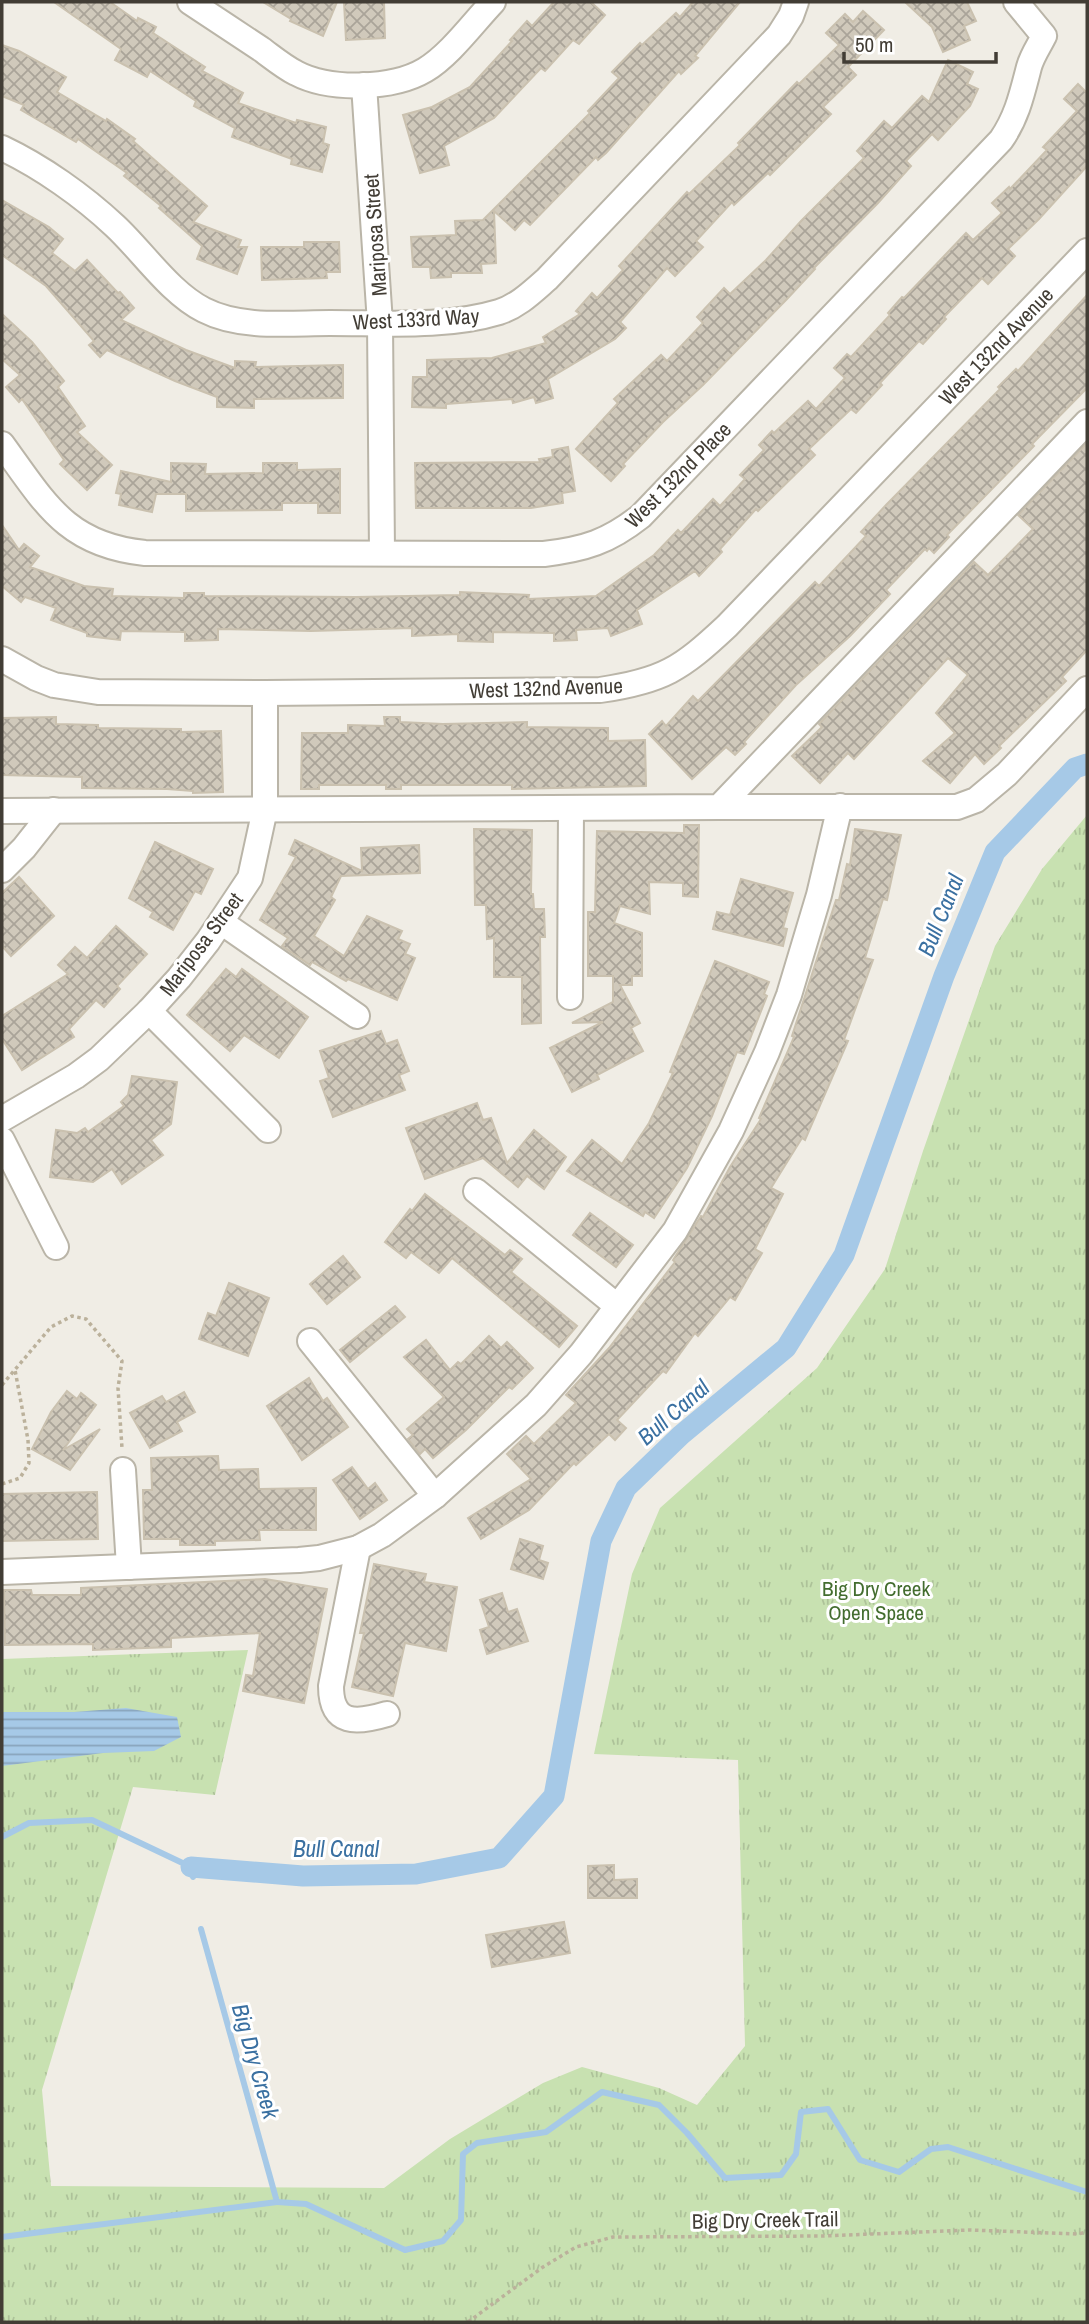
<svg xmlns="http://www.w3.org/2000/svg" width="1089" height="2324" font-family="'Archivo Narrow',sans-serif">
<defs>
<pattern id="grass-tufts" width="24" height="20" patternUnits="userSpaceOnUse" patternTransform="scale(1.75)"><rect width="24" height="20" fill="#c8e1b1"/><path d="M3 7l-1-3M5 7V3M7 7l1-3M15 17l-1-3M17 17v-4M19 17l1-3" fill="none" stroke="#adc299"/></pattern>
<pattern id="water-rules" width="6" height="5" patternUnits="userSpaceOnUse" patternTransform="scale(1.75)"><rect width="6" height="5" fill="#a6c9e7"/><path d="M0 2.5h6" fill="none" stroke="#89a4bc"/></pattern>
<pattern id="building-cross-hatch" width="8" height="8" patternUnits="userSpaceOnUse" patternTransform="scale(1.75)"><rect width="8" height="8" fill="#d0c9bb"/><path d="M0 0l8 8M0 8l8-8" fill="none" stroke="#aaa499"/></pattern>
</defs>
<rect width="100%" height="100%" fill="#f0ede5"/>
<path fill="url(#grass-tufts)" d="M1087,815V2322H2V1659L248,1650L215,1795L133,1787L42,2090L51,2186L384,2188L450,2139L543,2083L582,2067L659,2088L697,2105L745,2046L738,1760L594,1754L632,1574L660,1508L817,1368L885,1269L923,1151L995,946L1042,869Z"/>
<path fill="url(#water-rules)" d="M126,1708L177,1717L181,1737L154,1751L103,1753L2,1766V1712H74Z"/>
<g fill="none" stroke-linecap="round" stroke-linejoin="round">
<g stroke="#a6c9e7" stroke-width="6">
<path d="M2,1837L29,1823L92,1820L191,1867L193,1877"/>
<path d="M201,1929L277,2202L306,2204L405,2250L443,2241L461,2220L463,2154L477,2143L546,2132L602,2092L659,2105L687,2133L725,2178L781,2175L796,2154L801,2112L828,2109L860,2160L899,2172L931,2149L948,2147L1087,2192"/>
<path d="M2,2237L277,2202"/>
</g>
<path stroke="#a6c9e7" stroke-width="21" d="M191,1867L303,1876L416,1874L499,1858L554,1796L601,1541L626,1488L681,1435L786,1348L844,1255L944,976L995,852L1075,768L1087,764"/>
</g>
<g fill="url(#building-cross-hatch)" stroke="#cac1af" stroke-width="2">
<path d="M54,2H110L137,21L138,18L156,27L153,33L205,67L202,71L243,93L238,103L296,123L297,120L326,127L323,143L329,145L322,172L291,164L292,159L232,137L235,128L194,106L196,101L150,71L147,77L115,60L121,49Z"/>
<path d="M263,2H337L323,36L290,21L291,19Z"/>
<path d="M344,2H384L385,38L346,40Z"/>
<path d="M554,2H591L605,15L579,44L573,40L545,71L541,68L494,118L444,146L449,165L420,173L403,115L432,107L470,87L512,41L510,40L527,21L532,26Z"/>
<path d="M693,2H740L695,56L698,58L681,74L679,71L606,153L598,160L596,157L530,225L524,220L515,230L494,211L496,263L481,264L482,273H451V277L431,278L430,267H413L411,237L456,235L455,221L483,220L590,113L588,111L619,78L612,72L640,43L642,45L676,13L680,17Z"/>
<path d="M905,2H967L976,21L964,26L970,40L943,52L932,27Z"/>
<path d="M863,11L884,30L848,67L856,75L823,107L831,114L770,175L768,173L734,205L732,202L696,241L703,247L675,276L667,268L620,322L626,328L615,339L548,379L553,398L536,403L534,397L513,403L512,399L446,404V408L412,407L413,377H427V360L492,358L546,343L543,337L580,314L576,311L592,293L597,298L623,270L619,266L687,192L689,194L740,145L738,143L797,82L799,84L839,45L826,33L845,14L853,22Z"/>
<path d="M2,45L19,51L66,77L57,92L106,121L107,119L135,139L133,141L207,206L193,222L241,240L238,247H247L237,274L197,259L202,246L159,208L161,206L124,176L127,173L78,139L76,142L21,110L24,105L2,96Z"/>
<path d="M948,60L973,72L967,84L978,89L970,106L938,140L932,134L906,161L911,166L878,203L814,268L815,269L787,299L703,385L663,422L623,464L625,466L611,481L576,449L618,403L614,399L661,355L667,361L703,323L697,317L724,288L730,294L766,260L801,221L864,158L857,151L884,121L892,128L922,96L929,102Z"/>
<path d="M1078,84L1087,93V166L1039,219L1008,249L1015,256L988,284L982,278L944,317L946,319L923,344L919,341L880,383L882,385L856,413L851,409L809,449L815,455L758,511L756,509L720,549L722,552L699,576L695,571L637,610L642,624L611,636L608,628L576,630L577,640L554,641V633L493,632V642L458,641V634L412,636V628L311,631L218,629V640L185,641V632L121,631L120,640L87,636V633L51,620L56,608L25,597L21,602L2,586V525L19,550L24,544L39,556L30,567L84,586L113,589L112,596L184,598V593H204V596L356,597L460,595V592L529,595L528,599L596,596L654,555L678,530L681,533L713,499L720,506L745,479L740,475L764,450L759,445L772,431L774,433L808,401L816,409L845,378L834,368L847,354L851,357L890,315L888,313L902,297L904,298L966,233L973,240L1002,213L992,203L1009,187L1010,189L1047,150L1043,147L1077,111L1064,99Z"/>
<path d="M2,200L49,227L63,239L52,253L75,271L87,260L118,293L120,292L134,308L121,320L186,350L235,368V361L256,362L255,367L343,365V398L254,399V408L217,407V397L175,381L107,350L100,357L89,345L94,341L46,286L2,255Z"/>
<path d="M304,242H339L340,272H326L327,278L262,280L261,247H304Z"/>
<path d="M1087,295V388L1032,444L1034,446L947,535L949,537L934,553L929,548L927,551L925,549L886,590L890,594L850,636L796,685L744,742L746,744L735,755L726,747L692,779L649,734L662,721L666,726L693,696L698,701L815,582L819,586L866,536L861,532L886,505L1000,389L998,387L1016,369L1018,371Z"/>
<path d="M2,314L32,342L64,381L58,387L85,426L77,432L112,465L87,490L60,464L64,460L22,399L19,402L6,387L20,375L2,359Z"/>
<path d="M1087,443V650L1062,677L1066,681L999,746L1001,748L984,764L975,754L950,783L923,761L955,733L936,713L968,675L948,658L854,759L848,753L820,783L792,756L822,727L819,724L974,562L988,575L1033,529L1018,515Z"/>
<path d="M568,447L575,491L562,493L563,503L531,508H416L415,463L540,462L539,459L553,457L552,450Z"/>
<path d="M171,463L206,464L205,474L263,473V463H297V470L340,469V513H318V503H282V510L186,511V494H156L152,512L119,505L121,494L116,493L121,471L171,482Z"/>
<path d="M56,717V724L98,725V728L181,729V732L221,731L223,792L193,793V791L167,789L82,788V777L2,775V718Z"/>
<path d="M384,717H400V722L443,724L527,722V727L608,728V741L645,740L646,786L512,789V785H401V789H386V785H319V789H301L302,733H348V725L385,726Z"/>
<path d="M684,825H699L698,897L683,896V883L649,882L650,914L620,906L614,923L642,933V976H632V985H620L640,1023L631,1028L643,1051L597,1075L599,1079L572,1092L550,1048L603,1022L572,1023L613,1002V976H588V912H595L597,831L684,833Z"/>
<path d="M474,829L532,830L531,894H533L534,909H544L545,937H540L541,1023L522,1024V977H494V938L487,939L486,905H475Z"/>
<path d="M855,829L901,835L887,900L883,899L865,958L873,960L844,1040L848,1041L805,1140L802,1138L771,1188L783,1194L755,1249L762,1253L735,1300L730,1297L698,1336L695,1333L666,1373L663,1371L617,1420L626,1428L615,1440L609,1434L576,1465L574,1463L529,1510L481,1539L468,1518L531,1479L507,1454L526,1436L534,1444L576,1403L566,1395L609,1348L675,1262L673,1260L701,1216L703,1217L730,1167L761,1119L759,1118L794,1037L792,1036L836,900H839L847,864L850,865Z"/>
<path d="M295,840L362,871L361,848L419,845L420,873L341,876L331,897L335,900L314,936L344,956L367,916L402,931L398,939L410,944L405,954L415,958L397,1000L348,979L346,981L312,962L310,965L282,946L288,938L260,920L296,857L289,854Z"/>
<path d="M155,842L213,869L201,894L195,891L173,930L150,917L153,912L129,898Z"/>
<path d="M19,877L54,916L11,956L2,946V893Z"/>
<path d="M741,879L793,893L783,928L787,929L783,946L713,929L717,912L730,915Z"/>
<path d="M116,926L147,954L117,986L120,989L104,1007L96,1000L69,1029L74,1037L22,1070L2,1039V1016L68,974L58,965L75,947L87,958Z"/>
<path d="M715,961L769,982L764,994L767,996L744,1054L737,1052L712,1116L687,1168L654,1218L645,1212L643,1216L567,1171L592,1140L622,1164L649,1123L673,1073L670,1072Z"/>
<path d="M226,969L236,977L242,969L308,1017L279,1058L244,1035L230,1051L187,1015Z"/>
<path d="M381,1031L386,1044L397,1040L409,1071L399,1075L405,1090L333,1117L320,1081L329,1078L320,1051Z"/>
<path d="M132,1076L177,1082L171,1124L151,1140L163,1155L122,1184L112,1169L93,1182L50,1177L56,1130L77,1133L85,1128L88,1132L124,1106L121,1102L128,1095Z"/>
<path d="M477,1103L483,1120L491,1118L507,1163L534,1130L566,1157L544,1189L527,1176L518,1187L483,1158L425,1179L406,1128Z"/>
<path d="M425,1194L505,1255L510,1250L522,1259L511,1272L577,1326L559,1347L452,1258L439,1273L411,1252L406,1258L385,1242L410,1209L412,1211Z"/>
<path d="M590,1213L633,1245L616,1267L573,1235Z"/>
<path d="M343,1256L360,1277L327,1304L310,1284Z"/>
<path d="M229,1283L269,1298L248,1356L199,1339L208,1313L216,1316Z"/>
<path d="M395,1306L405,1317L350,1362L340,1350Z"/>
<path d="M489,1336L501,1348L507,1342L533,1368L512,1389L509,1387L466,1430L433,1458L425,1449L420,1454L408,1439L413,1435L407,1429L444,1397L404,1357L426,1340L450,1370L458,1362L461,1364Z"/>
<path d="M309,1378L323,1401L327,1398L348,1427L302,1460L267,1406Z"/>
<path d="M67,1391L77,1399L81,1393L96,1405L63,1450L100,1429L70,1470L32,1449L51,1412Z"/>
<path d="M184,1392L195,1412L177,1422L182,1431L150,1448L130,1413L162,1396L166,1402Z"/>
<path d="M218,1456L219,1470L258,1469L259,1489L316,1488V1530H259L260,1540L215,1541V1545H180V1539H144L143,1490H152L151,1458Z"/>
<path d="M352,1467L368,1489L375,1483L387,1500L360,1519L333,1480Z"/>
<path d="M97,1492L98,1539L2,1541V1494Z"/>
<path d="M520,1539L543,1546L539,1560L548,1563L543,1579L511,1569Z"/>
<path d="M374,1564L426,1574L424,1582L457,1587L446,1651L405,1643L393,1696L352,1687L364,1633H360Z"/>
<path d="M265,1579L327,1589L304,1703L243,1691L246,1675L253,1676L260,1633L171,1638V1647L93,1650V1644L5,1645L4,1590H31L32,1595H81V1588Z"/>
<path d="M502,1593L508,1612L517,1609L528,1641L487,1654L480,1630L489,1627L480,1600Z"/>
<path d="M614,1865V1880L637,1879V1898H588V1866Z"/>
<path d="M564,1922L570,1953L492,1967L486,1935Z"/>
</g>
<g fill="none" stroke-linecap="round" stroke-linejoin="round">
<defs>
<g id="minor">
<path d="M190,2C214,18 237,33 261,49C272,57 284,67 296,73C330,91 393,89 425,70C450,55 473,23 493,2"/>
<path d="M364,85L380,323L382,553"/>
<path d="M2,148C42,167 83,196 115,226C143,252 170,293 204,310C241,329 290,323 330,323C385,323 446,328 499,312C518,306 532,292 547,279L779,35L791,16L796,2"/>
<path d="M2,444C45,503 66,545 145,553L544,554C585,549 608,542 641,516L1001,140C1017,117 1022,94 1029,67C1032,56 1039,46 1044,36L1016,2"/>
<path d="M2,659L36,678L54,685L98,692L265,693L600,690C663,681 681,669 727,626L1087,251"/>
<path d="M719,807H957L976,800L1007,774L1087,689"/>
<path d="M2,811L719,807L1087,422"/>
<path d="M2,870L24,848L54,810"/>
<path d="M221,922L357,1016"/>
<path d="M570,997L571,808"/>
<path d="M149,1011L268,1130"/>
<path d="M2,1119L76,1076L99,1059L149,1011L179,978L208,941L250,878L265,809V693"/>
<path d="M2,1140L56,1247"/>
<path d="M476,1191L617,1306"/>
<path d="M310,1341L435,1496"/>
<path d="M123,1470L129,1567"/>
<path d="M358,1548L331,1686C331,1726 357,1723 387,1714"/>
<path d="M2,1572L299,1560L319,1558L358,1548L382,1535L435,1496L536,1405L581,1354L675,1231L731,1131L767,1052L789,995L819,895L840,806"/>
</g>
</defs>
<use href="#minor" stroke="#bab5a8" stroke-width="28"/>
<g stroke="#bbb19b" stroke-width="3.5" stroke-dasharray="3.5 3.5" stroke-linecap="butt">
<path d="M2,1385L51,1327L72,1316L86,1319L122,1361L118,1388L122,1448"/>
<path d="M2,1484L20,1478L29,1463L28,1440L15,1370"/>
<path d="M468,2322L543,2267L576,2247L613,2237L823,2236L970,2230L1078,2234L1087,2232"/>
</g>
<use href="#minor" stroke="#fff" stroke-width="24"/>
</g>
<g text-anchor="middle" dominant-baseline="central" stroke-width="6" stroke-linejoin="round" paint-order="stroke">
<g font-size="21" fill="#423d35" stroke="#fff">
<text transform="translate(375 235) rotate(-94)">Mariposa Street</text>
<text transform="translate(416 319) rotate(-3)">West 133rd Way</text>
<text transform="translate(996 346) rotate(-46)">West 132nd Avenue</text>
<text transform="translate(678 475) rotate(-45)">West 132nd Place</text>
<text transform="translate(546 688) rotate(-2)">West 132nd Avenue</text>
<text transform="translate(201 944) rotate(-53)">Mariposa Street</text>
<text transform="translate(765 2220) rotate(-1)">Big Dry Creek Trail</text>
</g>
<g font-size="21" fill="#436d2f" stroke="#fff">
<text x="876" y="1588">Big Dry Creek<tspan x="876" dy="24">Open Space</tspan></text>
</g>
<g font-size="23" font-style="italic" fill="#3a70a1" stroke="#fff">
<text transform="translate(940 915) rotate(-68)">Bull Canal</text>
<text transform="translate(673 1412) rotate(-41)">Bull Canal</text>
<text x="336" y="1848">Bull Canal</text>
<text transform="translate(256 2061) rotate(74)">Big Dry Creek</text>
</g>
</g>
<rect width="1089" height="2324" fill="none" stroke="#423d35" stroke-width="7"/>
<path d="M844 52v10h152v-10" fill="none" stroke="#423d35" stroke-width="3.5"/>
<text x="855" y="52" font-size="21" fill="#423d35" stroke="#ffffff" stroke-width="5" paint-order="stroke">50 m</text>
</svg>
